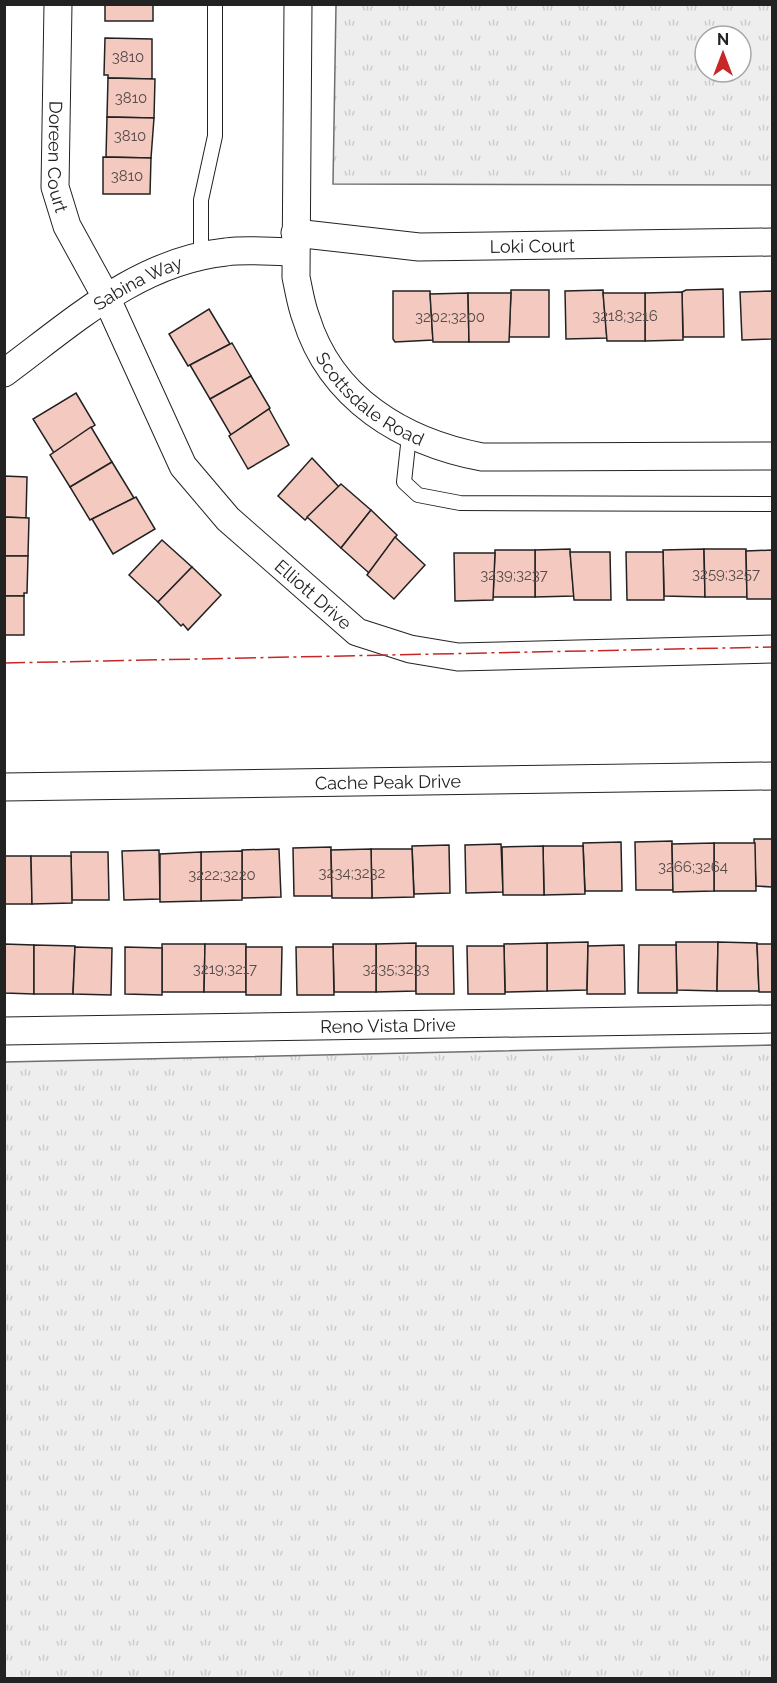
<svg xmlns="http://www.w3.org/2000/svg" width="777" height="1683" font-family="Raleway,sans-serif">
<defs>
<pattern id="grass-tufts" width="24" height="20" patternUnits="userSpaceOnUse" patternTransform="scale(1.5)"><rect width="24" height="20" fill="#eee"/><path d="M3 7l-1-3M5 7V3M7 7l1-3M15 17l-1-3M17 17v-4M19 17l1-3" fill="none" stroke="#ccc"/></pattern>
</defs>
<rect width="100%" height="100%" fill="#fff"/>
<g fill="url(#grass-tufts)" stroke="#6f6f6f" stroke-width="1.5" fill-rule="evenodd">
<path d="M336,5H772V185L333,184ZM705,36H741V72H705Z"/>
<path d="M772,1045V1678H5V1062Z"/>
</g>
<g fill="#f3c9c0" stroke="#222" stroke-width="1.5">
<rect x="105" y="4" width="48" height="17"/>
<path d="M105,38L152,39V79L108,78V75H104Z"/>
<path d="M108,78L155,79L154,118L107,117Z"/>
<path d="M107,117L154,118L151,158L106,157Z"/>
<path d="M103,157L151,158L150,194H103Z"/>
<path d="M723,289L724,337H683L682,292L686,290Z"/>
<path d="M511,290H549V337H509Z"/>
<path d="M603,290L607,338L566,339L565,291Z"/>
<path d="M393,291H430L433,340L395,342L393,339Z"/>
<path d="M772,291V339L742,340L740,292Z"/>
<path d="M682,292L683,340L645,341V293Z"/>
<path d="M468,293L469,342H433L430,294Z"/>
<path d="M468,293H511L509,342H469Z"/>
<path d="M603,293H645V341H607Z"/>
<path d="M209,309L230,344L188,366L169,334Z"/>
<path d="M232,343L251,376L210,399L190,365Z"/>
<path d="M251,376L270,408L231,435L210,399Z"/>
<path d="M76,393L95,425L54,453L33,419Z"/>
<path d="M269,409L289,445L248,469L229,436Z"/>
<path d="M91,427L112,462L70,487L50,455Z"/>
<path d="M312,458L339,487L305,520L278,496Z"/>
<path d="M112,462L134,498L90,520L70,487Z"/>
<path d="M4,476L27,477L26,518L4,517Z"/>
<path d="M341,484L371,510L341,548L307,517Z"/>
<path d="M136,497L155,529L113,554L92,519Z"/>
<path d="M371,510L397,535L369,573L341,548Z"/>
<path d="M4,517L29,518L28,556H4Z"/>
<path d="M395,537L425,565L394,599L367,575Z"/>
<path d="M162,540L192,567L158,602L129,575Z"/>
<path d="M570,549L574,596L535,597V550Z"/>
<path d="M704,549L705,597L664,596L663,550Z"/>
<path d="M704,549H746L747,597H705Z"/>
<path d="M495,550H535V597H493Z"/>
<path d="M772,550V599H747L746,551Z"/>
<path d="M570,552H610L611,600H574Z"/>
<path d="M626,552H663L664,600H627Z"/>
<path d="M454,553H495L493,600L455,601Z"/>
<path d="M4,556H28L27,593H24V596H4Z"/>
<path d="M192,567L221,595L188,630L183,624L181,626L158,602Z"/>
<rect x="4" y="596" width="20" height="39"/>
<path d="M754,839H772V887L756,886Z"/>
<path d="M672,841L673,890H636L635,842Z"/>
<path d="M621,842L622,891H585L583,843Z"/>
<path d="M714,843H755L756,891H714Z"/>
<path d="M714,843V891L673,892L672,844Z"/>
<path d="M501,844L503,892L466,893L465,845Z"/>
<path d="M449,845L450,893L414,894L412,846Z"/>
<path d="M543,846H583L585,894L544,895Z"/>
<path d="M543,846L544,895H503L502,847Z"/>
<path d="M331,847L332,896H294L293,848Z"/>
<path d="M279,849L281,897L242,898V850Z"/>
<path d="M371,849H412L414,897L372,898Z"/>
<path d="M371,849L372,898H332L331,850Z"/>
<path d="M159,850L160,899L124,900L122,851Z"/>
<path d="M242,851V900L201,901V852Z"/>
<path d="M71,852H108L109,900H72Z"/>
<path d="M201,852V901L160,902V854Z"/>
<path d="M4,856H31L32,904H4Z"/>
<path d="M31,856H71L72,903L32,904Z"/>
<path d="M588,942L587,990L547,991V943Z"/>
<path d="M676,942H718L717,991L677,990Z"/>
<path d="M718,942L757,943L759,991H717Z"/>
<path d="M416,943V991L376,992V944Z"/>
<path d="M547,943V991L505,992L504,944Z"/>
<path d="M4,944L34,945V994L4,993Z"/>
<path d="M162,944H205L204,992H162Z"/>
<path d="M205,944H246V992H204Z"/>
<path d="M333,944H376V992H334Z"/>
<path d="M757,944H772V992H759Z"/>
<path d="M34,945L75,946L73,994H34Z"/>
<path d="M624,945L625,994H587L588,946Z"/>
<path d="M639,945H676L677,993H638Z"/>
<path d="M416,946H453L454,994H416Z"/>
<path d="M467,946H504L505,994H468Z"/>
<path d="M75,947L112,948L111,995L73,994Z"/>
<path d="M125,947L162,948V995L125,994Z"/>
<path d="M246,947H282L281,995H246Z"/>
<path d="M296,947H333L334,995H297Z"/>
</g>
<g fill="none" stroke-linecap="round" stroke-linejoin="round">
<defs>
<g id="service">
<path d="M201,257V200L215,136V4"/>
<path d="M409,436L404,482L418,495L460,503L772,504"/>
</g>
<g id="minor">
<path id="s1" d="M58,4L55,187L67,226L106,297L183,466L228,519L357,632L410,649L458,657L772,649"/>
<path id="s2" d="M298,4L296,277C299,291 301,305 306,318C331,399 403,442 482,457L772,456"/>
<path id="s3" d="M295,233L419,247L772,242"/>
<path id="s4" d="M4,373C72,323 138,261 226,252C248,249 272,252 294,252"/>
<path id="s5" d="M4,787L772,776"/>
<path id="s6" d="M4,1031L772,1019"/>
</g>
</defs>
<use href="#service" stroke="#222" stroke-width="16"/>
<use href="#minor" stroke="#222" stroke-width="29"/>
<use href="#service" stroke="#fff" stroke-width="14"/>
<use href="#minor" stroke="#fff" stroke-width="27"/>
<path stroke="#c62828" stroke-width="1.5" stroke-dasharray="21 4.5 3 4.5" stroke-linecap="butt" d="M4,663L772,647"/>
</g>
<g text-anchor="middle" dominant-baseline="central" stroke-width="4.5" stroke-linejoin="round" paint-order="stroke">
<g font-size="15" fill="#564c4a">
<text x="128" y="57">3810</text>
<text x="131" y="98">3810</text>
<text x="130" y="136">3810</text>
<text x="127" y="176">3810</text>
<text x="625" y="316">3218;3216</text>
<text x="450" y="317">3202;3200</text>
<text x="726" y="574">3259;3257</text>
<text x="514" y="575">3239;3237</text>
<text x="693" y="867">3266;3264</text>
<text x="352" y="873">3234;3232</text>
<text x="222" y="875">3222;3220</text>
<text x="225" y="969">3219;3217</text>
<text x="396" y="969">3235;3233</text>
</g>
<g font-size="18" fill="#222" stroke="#fff">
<text stroke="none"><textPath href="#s1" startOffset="153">Doreen Court</textPath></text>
<text stroke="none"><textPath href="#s3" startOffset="238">Loki Court</textPath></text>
<text stroke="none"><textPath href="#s4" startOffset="162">Sabina Way</textPath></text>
<text stroke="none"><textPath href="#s2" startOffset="422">Scottsdale Road</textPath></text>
<text stroke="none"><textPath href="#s1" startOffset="674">Elliott Drive</textPath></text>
<text stroke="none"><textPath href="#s5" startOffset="384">Cache Peak Drive</textPath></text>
<text stroke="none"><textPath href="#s6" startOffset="384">Reno Vista Drive</textPath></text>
</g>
</g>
<rect width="777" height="1683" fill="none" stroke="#222222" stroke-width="12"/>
<g transform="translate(723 54)"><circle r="28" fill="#ffffff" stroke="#a7a7a7" stroke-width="1.5"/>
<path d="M0-4.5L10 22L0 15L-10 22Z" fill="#c62828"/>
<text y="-9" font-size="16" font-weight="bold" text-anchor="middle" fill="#222222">N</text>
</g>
</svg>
